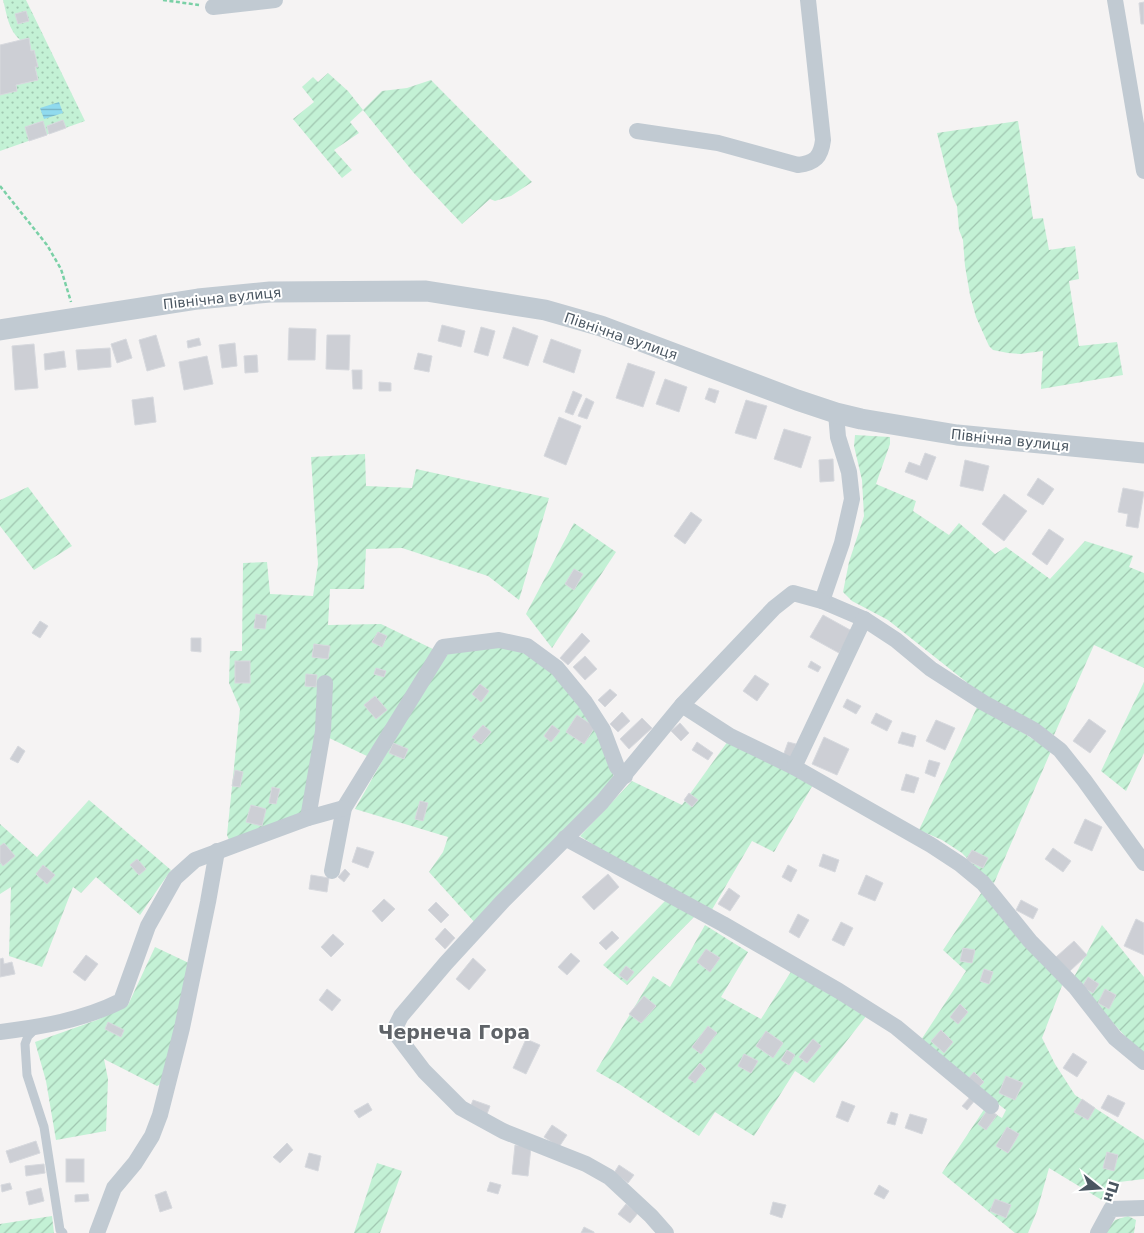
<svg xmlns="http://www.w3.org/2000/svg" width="1144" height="1233" font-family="'DejaVu Sans',sans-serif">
<defs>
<pattern id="grass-dots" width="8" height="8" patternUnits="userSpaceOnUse" patternTransform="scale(1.25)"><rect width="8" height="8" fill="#c3f1d5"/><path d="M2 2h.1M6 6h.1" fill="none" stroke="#a0c6b0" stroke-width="1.8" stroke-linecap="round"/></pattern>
<pattern id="garden-furrows" width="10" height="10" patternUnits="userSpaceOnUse" patternTransform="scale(1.25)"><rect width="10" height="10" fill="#c3f1d5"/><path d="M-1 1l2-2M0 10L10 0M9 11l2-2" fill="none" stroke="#a0c6b0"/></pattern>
<pattern id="water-rules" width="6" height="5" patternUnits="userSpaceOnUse" patternTransform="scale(1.25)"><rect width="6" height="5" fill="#90daee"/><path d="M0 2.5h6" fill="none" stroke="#78b4c4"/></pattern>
</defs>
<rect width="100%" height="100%" fill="#f5f3f3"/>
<path fill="url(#grass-dots)" d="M3,0H26L85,121L0,151V95L16,85L38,80L35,67L38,66L34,51H31L29,39L20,40C8,29 7,15 3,0Z"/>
<g fill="url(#garden-furrows)">
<path d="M328,73L348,91L363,110L382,91L407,88L431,80L532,182L511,196L495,201L490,199L462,224L413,172L363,110L350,122L359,133L334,150L352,170L342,178L293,119L314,102L302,87L313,77L318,82Z"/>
<path d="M1018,121L1033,219L1043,218L1049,250L1075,246L1079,279L1069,281L1079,346L1117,342L1123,375L1041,389L1043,351L1020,354L1008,353L993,350L989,346L976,317L970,295L965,266L963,240L959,230L957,206L953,198L937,133Z"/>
<path d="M855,435L890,437V444L876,484L916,501L913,511L949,535L959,523L995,554L1006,547L1050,579L1085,541L1133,556L1129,567L1144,573V668L1094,645L1054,735L979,692L888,620L852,601L843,592L849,562L864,516L862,480L854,446Z"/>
<path d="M365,454L366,486L412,488L416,469L549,498L519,600L488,576L402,548L366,549L364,589H330L328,625L381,624L435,650L369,757L327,737L320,727L304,812L229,840L227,835L240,709L229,683L230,651H242L243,563L267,562L270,594L313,596L318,564L311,457Z"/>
<path d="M28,487L72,546L34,570L0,526V500Z"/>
<path d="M574,523L616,552L552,648L526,614Z"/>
<path d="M498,645L525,651L553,672L589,715L611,766L614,778L476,924L429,872L443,852L448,837L355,809L416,701L448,653Z"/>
<path d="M1144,682V753L1126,791L1101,771Z"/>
<path d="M978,705L1016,728L1051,751L994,883L981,873L962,853L942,840L919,830Z"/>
<path d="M728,741L814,783L774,852L752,841L710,913L600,849L580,836L632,781L682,805Z"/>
<path d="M89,800L171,870L140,915L96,877L81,893L73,887L42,967L9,956L11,887L0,894V824L37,857Z"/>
<path d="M982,892L1063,983L1042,1038L1055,1064L1075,1095L1144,1140V1179L1119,1182L1110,1205L1049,1168L1037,1211L1028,1233H1015L942,1173L985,1108L1002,1118L1006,1110L965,1079L921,1040L966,971L943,950Z"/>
<path d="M667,899L695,916L627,985L603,965Z"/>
<path d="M705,925L748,952L721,997L761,1019L792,970L867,1015L814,1083L795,1071L754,1136L715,1112L699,1136L619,1084L596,1071L653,976L670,987Z"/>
<path d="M1102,925L1144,977V1057L1073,979Z"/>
<path d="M155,947L191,964L161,1084L157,1086L104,1059L108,1079L106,1131L56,1140L46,1081L35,1042L97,1020L128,1005Z"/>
<path d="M377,1163L402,1171L380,1233H354Z"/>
<path d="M52,1216L54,1233H0V1224Z"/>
<path d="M1128,1216L1136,1220L1134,1233H1104L1115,1220Z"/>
</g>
<path fill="url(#water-rules)" d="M59,102L63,113L44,119L40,108Z"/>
<g fill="#cdcfd5" stroke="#d7d9de">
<path d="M1144,2V24H1141L1139,3Z"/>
<path d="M26,11L29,21L18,24L15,14Z"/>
<path d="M29,38L31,51L34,50L38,67H35L38,80L16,85L17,91L0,95V45Z"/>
<path d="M63,120L66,128L49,134L47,126Z"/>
<path d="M43,121L47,135L29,141L25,127Z"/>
<path d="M442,325L465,331L461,347L438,341Z"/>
<path d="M481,327L495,331L488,356L474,352Z"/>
<path d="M513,327L538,336L528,366L503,358Z"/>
<path d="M289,328L316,329L315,360H288Z"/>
<path d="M156,335L165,366L147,371L139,340Z"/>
<path d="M327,335H350L349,370L326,369Z"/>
<path d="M199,338L201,345L188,348L187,341Z"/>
<path d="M126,339L132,358L117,363L111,344Z"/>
<path d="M551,339L581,350L574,373L543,362Z"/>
<path d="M235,343L237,366L222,368L219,345Z"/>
<path d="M34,344L38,388L15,390L12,346Z"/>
<path d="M110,348L111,367L78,370L76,350Z"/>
<path d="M64,351L66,367L45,370L44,354Z"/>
<path d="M418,353L432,356L429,372L414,369Z"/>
<path d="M257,355L258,372L245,373L244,356Z"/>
<path d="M207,356L213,384L184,390L179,362Z"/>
<path d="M628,363L655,372L643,407L616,398Z"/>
<path d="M352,370H362V389H353Z"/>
<path d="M665,379L687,387L679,412L656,404Z"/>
<path d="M379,382L391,383V391H379Z"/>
<path d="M709,388L719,391L715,403L705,399Z"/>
<path d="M573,391L582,395L573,415L565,412Z"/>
<path d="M153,397L156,422L135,425L132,400Z"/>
<path d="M586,398L594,402L587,419L578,416Z"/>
<path d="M746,400L767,406L756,439L735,433Z"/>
<path d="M559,417L581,426L566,465L544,456Z"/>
<path d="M784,429L811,437L801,468L774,459Z"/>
<path d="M925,453L936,457L927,480L905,472L909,462L920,466Z"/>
<path d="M833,459L834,481L820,482L819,460Z"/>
<path d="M965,460L989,466L983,491L960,486Z"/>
<path d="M1038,478L1054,489L1043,505L1027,495Z"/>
<path d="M1123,488L1144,492L1138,528L1126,526L1128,514L1118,512Z"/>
<path d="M1004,494L1027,511L1004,541L982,524Z"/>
<path d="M691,512L702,520L685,544L674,536Z"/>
<path d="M1049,529L1064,539L1047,565L1032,554Z"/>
<path d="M574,569L583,574L574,590L565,584Z"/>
<path d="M256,614L267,616L265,629L254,628Z"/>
<path d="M823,615L852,631L839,653L810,637Z"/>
<path d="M40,621L48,626L40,638L32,633Z"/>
<path d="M378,632L387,636L382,647L372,642Z"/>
<path d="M582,633L590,641L568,665L560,658Z"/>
<path d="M191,638H201V652L191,651Z"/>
<path d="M314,644L330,646L328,659L312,657Z"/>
<path d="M585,656L597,669L585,680L573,667Z"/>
<rect x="235" y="661" width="15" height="22"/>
<path d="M811,661L821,667L818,672L808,667Z"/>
<path d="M376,668L386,671L384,677L374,674Z"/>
<path d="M306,674L317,675L316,687L305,686Z"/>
<path d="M755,675L769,684L757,701L743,691Z"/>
<path d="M480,684L489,691L481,702L472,694Z"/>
<path d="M610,689L617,695L605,707L598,700Z"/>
<path d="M375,696L387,710L376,719L364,705Z"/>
<path d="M847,699L861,706L856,714L843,707Z"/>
<path d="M622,712L630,721L618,732L610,724Z"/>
<path d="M876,713L892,721L887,731L871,723Z"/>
<path d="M577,715L595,727L584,744L566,732Z"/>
<path d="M642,718L652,728L629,749L620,739Z"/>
<path d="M1089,719L1106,731L1090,753L1073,741Z"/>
<path d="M936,720L955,728L945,750L926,741Z"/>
<path d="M680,723L689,733L681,741L671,731Z"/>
<path d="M483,725L491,732L481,744L472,737Z"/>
<path d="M552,725L560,731L551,742L544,736Z"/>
<path d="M902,732L916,736L913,747L898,743Z"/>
<path d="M824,737L849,749L837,775L812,764Z"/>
<path d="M697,742L713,753L708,760L692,750Z"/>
<path d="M788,742L796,744L791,759L783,756Z"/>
<path d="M393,743L408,749L404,759L389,753Z"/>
<path d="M18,746L25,751L18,763L10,759Z"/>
<path d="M929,760L940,763L935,777L925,773Z"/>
<path d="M235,770L243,772L240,787L232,786Z"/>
<path d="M906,774L919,778L914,793L901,790Z"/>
<path d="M272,787L280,789L276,804L269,803Z"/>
<path d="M689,793L698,800L692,807L684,800Z"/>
<path d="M420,801L428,803L423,821L415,819Z"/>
<path d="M251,805L266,809L262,826L246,822Z"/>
<path d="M1085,819L1102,827L1092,851L1074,843Z"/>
<path d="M4,843L15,856L3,866L0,862V846Z"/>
<path d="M357,847L374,852L368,868L352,862Z"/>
<path d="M1053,848L1071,861L1063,872L1045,859Z"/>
<path d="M972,850L988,858L983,868L966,860Z"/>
<path d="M823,854L839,860L835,872L819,866Z"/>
<path d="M137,859L146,869L139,875L130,865Z"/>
<path d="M43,865L55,875L47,884L36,874Z"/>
<path d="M788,865L797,870L791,882L782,877Z"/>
<path d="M345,869L350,874L344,882L338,877Z"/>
<path d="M608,874L619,887L594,910L582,897Z"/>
<path d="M311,875L329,878L327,892L309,889Z"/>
<path d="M866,875L883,883L875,901L858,894Z"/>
<path d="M729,888L740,896L730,911L718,904Z"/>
<path d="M384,899L395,909L382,922L372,911Z"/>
<path d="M1021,900L1038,909L1033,919L1016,910Z"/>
<path d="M436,902L449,915L441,923L428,910Z"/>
<path d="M798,914L809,920L799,938L789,932Z"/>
<path d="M1136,919L1144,923V955L1124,946Z"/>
<path d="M841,922L853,928L844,946L832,940Z"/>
<path d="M445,928L455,938L445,949L435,939Z"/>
<path d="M612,931L619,938L606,950L599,943Z"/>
<path d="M333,934L344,944L331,957L321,947Z"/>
<path d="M1074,941L1087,955L1070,971L1056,957Z"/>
<path d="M963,948L975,950L972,963L960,961Z"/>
<path d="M706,949L720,958L710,972L697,962Z"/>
<path d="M571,953L580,961L567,975L558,967Z"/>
<path d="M86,955L98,964L85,981L73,972Z"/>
<path d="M3,958L4,964L12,962L15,974L0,977V959Z"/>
<path d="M473,958L486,970L469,990L456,979Z"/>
<path d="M626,966L634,972L627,981L619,975Z"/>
<path d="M984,969L993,972L989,984L980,981Z"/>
<path d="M1088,977L1099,984L1093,993L1082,987Z"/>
<path d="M327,989L341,1000L332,1011L319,1000Z"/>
<path d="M1105,989L1116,995L1109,1009L1098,1003Z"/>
<path d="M644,996L656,1006L641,1023L629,1014Z"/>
<path d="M960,1004L968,1012L958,1024L950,1017Z"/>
<path d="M108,1022L124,1030L121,1037L105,1029Z"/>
<path d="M708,1026L717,1033L701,1054L692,1047Z"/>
<path d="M941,1030L953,1042L944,1053L931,1041Z"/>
<path d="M766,1031L783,1043L773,1058L756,1046Z"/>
<path d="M526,1039L540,1045L526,1074L513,1068Z"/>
<path d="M813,1039L821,1046L807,1063L799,1057Z"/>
<path d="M787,1050L795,1055L789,1065L781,1060Z"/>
<path d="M1073,1053L1087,1062L1077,1077L1063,1068Z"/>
<path d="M744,1054L758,1061L751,1073L738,1066Z"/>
<path d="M700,1063L706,1069L695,1083L688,1078Z"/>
<path d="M974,1072L984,1082L977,1089L967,1080Z"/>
<path d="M1006,1076L1023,1083L1015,1100L999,1093Z"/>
<path d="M1108,1095L1125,1103L1118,1117L1101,1108Z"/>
<path d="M971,1096L976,1099L967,1110L962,1106Z"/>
<path d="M1082,1099L1095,1108L1088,1120L1074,1112Z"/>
<path d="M473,1100L490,1106L487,1114L470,1108Z"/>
<path d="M842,1101L855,1106L848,1122L836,1117Z"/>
<path d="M368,1103L372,1110L359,1118L354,1111Z"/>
<path d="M988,1109L997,1115L986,1130L978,1124Z"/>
<path d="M891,1112L898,1114L895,1125L887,1123Z"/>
<path d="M910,1114L927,1119L922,1134L905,1128Z"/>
<path d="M552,1125L567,1135L559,1147L544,1137Z"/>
<path d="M1007,1127L1019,1134L1008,1153L996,1146Z"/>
<path d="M36,1141L40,1153L10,1163L6,1151Z"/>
<path d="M287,1143L293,1150L280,1163L273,1157Z"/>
<path d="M515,1145L531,1147L528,1176L512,1174Z"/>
<path d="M1107,1152L1118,1155L1114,1171L1103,1168Z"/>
<path d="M309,1153L321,1156L318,1171L305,1167Z"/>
<rect x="66" y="1159" width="18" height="23"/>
<path d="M44,1164L45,1173L26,1176L25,1166Z"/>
<path d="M619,1165L634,1175L628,1183L614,1173Z"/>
<path d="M490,1182L501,1185L498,1194L487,1191Z"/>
<path d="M10,1183L12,1189L2,1192L1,1185Z"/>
<path d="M879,1185L889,1191L884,1199L874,1194Z"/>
<path d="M41,1188L44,1201L29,1205L26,1192Z"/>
<path d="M166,1191L172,1208L160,1212L155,1195Z"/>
<path d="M88,1194L89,1201L75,1202V1195Z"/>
<path d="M995,1199L1011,1205L1006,1218L990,1211Z"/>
<path d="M773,1202L786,1205L782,1218L770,1214Z"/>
<path d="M626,1204L638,1213L630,1223L618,1214Z"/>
<path d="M584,1227L594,1232V1233H581Z"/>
</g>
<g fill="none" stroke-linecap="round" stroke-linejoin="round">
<g stroke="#7ad0a6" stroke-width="2.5" stroke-dasharray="4 2.5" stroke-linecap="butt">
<path d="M163,0L199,5"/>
<path d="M0,186L47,245L61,269L71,302"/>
</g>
<path stroke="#c1cad2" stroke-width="9" d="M36,1028L28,1036L25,1044L27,1075L44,1127L60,1230L63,1233"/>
<g stroke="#c1cad2" stroke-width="16">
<path d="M1115,0L1144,171"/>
<path d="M213,7L275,0"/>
<path d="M637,131L718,143L798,165C815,163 821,157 823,140L808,0"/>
<path d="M836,413L838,437L849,472L852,499L842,543L822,601L864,619L896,640L931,669L984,703L1034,730L1060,750L1084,780L1144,863"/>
<path d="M682,705L730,736L794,767L931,845L960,864L983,883L1030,941L1076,988L1115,1038L1144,1062"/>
<path d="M794,767L864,619"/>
<path d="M308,818L323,731L325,683"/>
<path d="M565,838L723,924L839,991L896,1027L991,1106"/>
<path d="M332,871L344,808L443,647L499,640L527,646L557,668L585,702L603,730L617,767L625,776"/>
<path d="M0,1032C41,1027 83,1020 121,1001L148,926L175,878L195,860L308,818L344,808"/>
<path d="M97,1233L114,1188L135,1163L152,1136L160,1115L182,1028L208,902L217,851"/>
<path d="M666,1233L651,1216L609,1177L586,1164L503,1131L461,1108L424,1071L399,1038L395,1028L401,1016L446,963L502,902L602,802L682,705L774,608L793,593L822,601"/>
<path d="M1098,1233L1111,1209L1144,1208"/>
</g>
<path stroke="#c1cad2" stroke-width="21" d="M0,330L198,299L270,292L426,291L545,310L601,326L797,400L836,413L861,419L957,435L1144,453"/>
</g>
<g text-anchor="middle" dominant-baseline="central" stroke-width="4" stroke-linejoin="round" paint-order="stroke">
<g font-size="14" fill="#4a5661" stroke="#fff">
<text transform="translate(222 298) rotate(-6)">Північна вулиця</text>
<text transform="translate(621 336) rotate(19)">Північна вулиця</text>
<text transform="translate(1010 440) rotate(6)">Північна вулиця</text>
</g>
<g font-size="19" font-weight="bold" fill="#5f6368" stroke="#fff">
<text x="454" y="1032">Чернеча Гора</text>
</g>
</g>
<g transform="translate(1099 1188) rotate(107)" stroke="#ffffff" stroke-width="4" paint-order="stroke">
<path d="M0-4L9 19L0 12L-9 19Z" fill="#4a5661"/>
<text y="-8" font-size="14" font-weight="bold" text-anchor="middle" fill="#4a5661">Пн</text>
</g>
</svg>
